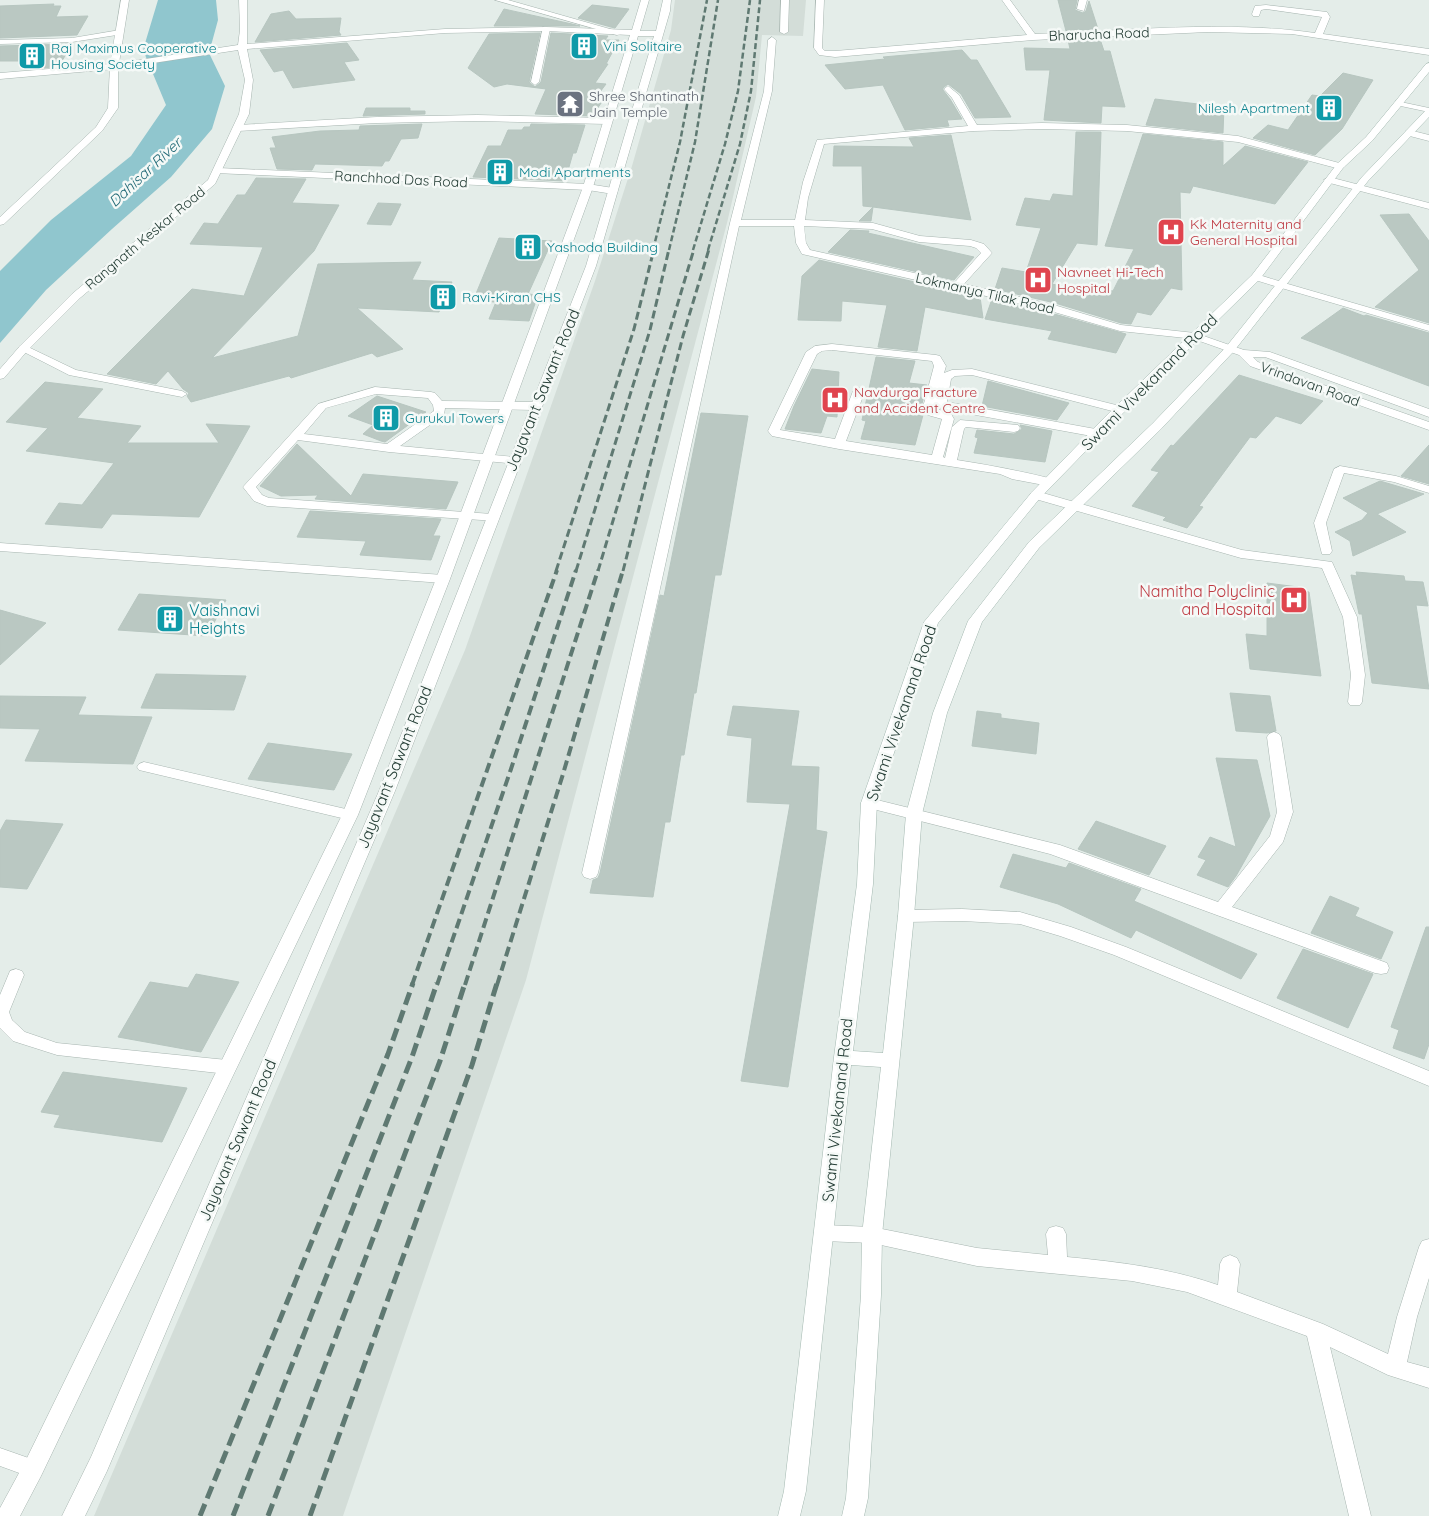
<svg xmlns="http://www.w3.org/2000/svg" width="1429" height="1516" font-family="Quicksand,sans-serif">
<rect width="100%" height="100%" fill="#e4ede9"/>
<path fill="#d3ddd8" d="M675,0H806L803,36L762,35L756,97L727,223L526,980L343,1516H94L465,650L595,281L632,166L671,30Z"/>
<path fill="#90c6ce" d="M158,0H216L218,20L209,53L225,86L212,129L171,177L112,229L46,290L0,343V271L51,220L131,156L166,105L143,50Z"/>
<g fill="#bac8c2" stroke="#b7c6c0">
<path d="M1058,0H1077L1075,10L1083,13L1086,11L1089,1L1098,29L1066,31Z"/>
<path d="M54,4L53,6H61L56,17L88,16L77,35L0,38V6Z"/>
<path d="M592,5L629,9L615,28L611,27L578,18Z"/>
<path d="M504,9L572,24L580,26H494Z"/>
<path d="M289,11L296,19L341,18L339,32L341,35L255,42L271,14Z"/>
<path d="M540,33L529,82L535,87L541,82L551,33L608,36L605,40H619L606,64H608L595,83L606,84L597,96H606L592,116L535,114L546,89L507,84L494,87L468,68L489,34Z"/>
<path d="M1100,39L1104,51H1110L1125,107L1102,106L1101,123L1044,120L1050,70H1026L1024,48L1070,49L1068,40Z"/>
<path d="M347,43L359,60L344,62L355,80L293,88L283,70L274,72L260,50Z"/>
<path d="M72,44L59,66L44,68L45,61H0V46Z"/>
<path d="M962,50L971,60H977L1011,117L975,118L961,94L948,84L943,88V90L950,99L962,119L947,120L949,126L905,130L883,85L845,89L825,65L885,59L883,57Z"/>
<path d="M1343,73L1373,80L1342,129L1315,155L1253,138L1268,125L1288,130L1312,95L1320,96Z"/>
<path d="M1155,99L1224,107L1223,133L1146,125Z"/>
<path d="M366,108H410V111H425V114L363,116Z"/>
<path d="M422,124L418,138L401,139L389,161H385L382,166L315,164L312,170L277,169L270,148H276L272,137L320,131L359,130L360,126Z"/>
<path d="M531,124L585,125L576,153H573L565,181L473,177L488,146H501L508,130H522L524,127H530Z"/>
<path d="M1076,132H1101L1097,245L1077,243L1052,284L1103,295L1107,290L1113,291L1134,249L1105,246L1143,134L1223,142V166L1245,146L1308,162L1275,204L1193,186L1190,193L1180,192L1182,290L1171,288L1151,315L1137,312L1131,324L1121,323L1055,303L995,289L1002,268L1026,272L1041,228L1016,225L1025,198L1050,201L1053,194L1073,196Z"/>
<path d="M951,135L971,220L873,207L871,221H859L873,207L863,206L862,166H833L834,146L914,147L909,138Z"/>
<path d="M256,178L306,179L292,203L339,205L314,251L212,358L298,336L318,264L421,262L412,280L452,282L439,312L357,308L403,349L377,357L372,353L291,378L289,376L191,402L187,396L189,393L183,389L168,371L156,384L107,374L192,289L244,296L263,247L190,244L204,223L218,224L237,195H245Z"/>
<path d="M378,203L401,204L391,225L367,224Z"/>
<path d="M1409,214L1429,241V323L1375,307L1419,270L1380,215Z"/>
<path d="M850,230L869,231L868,233L974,257L954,280L828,252Z"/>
<path d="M499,238L552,241L528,294L538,295L529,321L489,319L496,302L473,301Z"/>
<path d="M819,260L980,297L983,318L925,307L917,351L878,347L887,305L842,301L841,321L798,320L802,276Z"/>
<path d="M992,299L1047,312L1126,334L1116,353L1048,339L1052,331L985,319Z"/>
<path d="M1343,308L1364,316L1366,315L1429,333V386L1301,338Z"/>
<path d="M876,357L915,361L909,383L927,385L920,411L923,415L915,445L861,439L866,421L862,420Z"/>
<path d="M812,369L839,372L837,417L827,416L821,433L785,429L794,406Z"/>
<path d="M1239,375L1323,401L1301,424L1276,416L1256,438L1250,437L1199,506L1203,507L1187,528L1163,520L1166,517L1132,506L1159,472L1151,470L1171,445L1173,446Z"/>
<path d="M988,381L1069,403L1057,420L982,406Z"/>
<path d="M45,382L103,389L77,418L141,426L127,443H219L206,424L250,426L199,517L112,514L102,528L45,524L59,503L82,505L114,463L26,451L48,428L6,422Z"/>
<path d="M377,396L426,412L385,442L381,441L363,434L373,425L348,416Z"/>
<path d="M701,413L748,416L721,575H715L696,693H694L684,755H681L670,822H665L653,897L590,893L593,880L598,878L600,873L660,595L664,596Z"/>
<path d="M1020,425L1052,431L1045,462L974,453L978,438L975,437L977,430L1014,434L1022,429Z"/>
<path d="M297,444L351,496L363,474L458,482L446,509L315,499L318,495L281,496L260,486Z"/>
<path d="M1429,445V484L1401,476Z"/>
<path d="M1380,481L1424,494L1377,514L1406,532L1353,556L1350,541L1335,532L1362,520L1368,513L1343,498Z"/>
<path d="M310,511L441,519L433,536H440L431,560L360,555L366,541L297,537Z"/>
<path d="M1356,572L1404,576L1405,581L1423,582L1428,606L1416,605L1429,689L1372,683L1362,614H1359L1351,575L1357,576Z"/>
<path d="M1267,583L1298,587V590L1309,592L1321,676L1250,669L1246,634L1267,636Z"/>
<path d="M139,594L198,598L226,600L207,636L118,630Z"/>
<path d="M0,610L46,623L0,665Z"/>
<path d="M156,674L246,676L234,710L141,708Z"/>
<path d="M1230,693L1270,696L1276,731L1267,733L1236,731Z"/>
<path d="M0,696L86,697L78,715L152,717L133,764L25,761L40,729L0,728Z"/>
<path d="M733,706L799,711L791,766L819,767L816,830L827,832L788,1087L741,1081L790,804L747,802L752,738L727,735Z"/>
<path d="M977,711L1001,714V718L1039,723L1036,754L972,746Z"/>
<path d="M268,743L352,754L334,790L248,779Z"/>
<path d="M1216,758L1257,760L1270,816L1236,876L1228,887L1197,875L1206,860L1198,857L1210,837L1236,847Z"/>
<path d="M6,820L63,824L27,889L0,887V831Z"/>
<path d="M1096,821L1166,846L1149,875L1078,849Z"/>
<path d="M1013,854L1066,868L1069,863L1141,889L1134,901L1257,954L1241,979L1136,930L1131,938L1058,904L1000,887Z"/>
<path d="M1330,896L1359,908L1355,916L1393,932L1381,959L1311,933Z"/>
<path d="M1426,927H1429V1044L1424,1059L1393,1048L1399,1030L1391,1027Z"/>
<path d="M1303,949L1373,974L1348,1028L1277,998Z"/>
<path d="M196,974L239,982L201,1052L118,1037L150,982L188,988Z"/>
<path d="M63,1072L187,1088L162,1142L54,1127L60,1115L41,1112Z"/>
</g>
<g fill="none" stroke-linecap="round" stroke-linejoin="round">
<defs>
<g id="service">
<path d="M781,0H789L788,32L784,34L780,32Z"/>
<path d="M120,30H123V34L72,42L0,44V40L72,38Z"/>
<path d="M1396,101L1429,108V112L1396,105Z"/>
<path d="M1409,130L1429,135V141L1406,135V131Z"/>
<path d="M1281,282L1429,325V331L1278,287L1276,285Z"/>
<path d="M24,345L76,370L182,391L187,394L182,397L69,375L20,350L19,348L20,346Z"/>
<path d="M1340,466L1396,476L1429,486V493L1394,482L1344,473L1326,523L1332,551L1330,554H1322L1314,523L1334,469Z"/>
<path d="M144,762L350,810L355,812L357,815L355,818L350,820L139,770L137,767L139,764Z"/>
<path d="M16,969L22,971L24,975L9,1012L12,1020L25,1032L57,1043L227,1060L233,1062L235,1067L233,1072L227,1074L57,1055L13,1041L0,1028V995L10,971Z"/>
<path d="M0,1448L40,1462L43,1469L40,1476L33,1478L0,1466Z"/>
</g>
<g id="minor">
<path d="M495,0H508L624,33L617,35Z"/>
<path d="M816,0H824L822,48L825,51H835L1027,35L1002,0H1010L1035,34C1126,31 1226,20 1315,33L1322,17L1266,9L1261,10L1259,16H1253L1252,14L1255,6L1266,5L1327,12L1330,17L1323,34L1429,49V55L1292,34L1208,32L1033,40L835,57L819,55L814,48Z"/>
<path d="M1079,0H1087L1084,11L1077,9Z"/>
<path d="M543,27L550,29L539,82L535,85L531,82Z"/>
<path d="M772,37L776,40L772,91L741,220H795L803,182L817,140L968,126L952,98L944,89L948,86L959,95L977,125L1042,123L1127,125L1238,136L1343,164L1345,166L1340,169L1238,142L1127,131L1042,129L974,131L824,144L808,198L805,220L873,223L920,236L971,240L984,244L992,253L964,284L1054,305L1121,325L1195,333L1201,336L1195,339L1120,331L1047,310L802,254L796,243L794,226H739L598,873L596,877L590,879L584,877L582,873L730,223L764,91L768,40ZM804,226L872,229L919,242L970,246L976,248L981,253L955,282L810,250L806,243Z"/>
<path d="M114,63L118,66V108L102,131L4,224L0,225V217L96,127L108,108L110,66Z"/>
<path d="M477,115L607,118L612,121L607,124L477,121L377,123L238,131L233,128L238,125L377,117Z"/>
<path d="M218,168L588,184L613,188L618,191L613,194L588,190L215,173L213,171Z"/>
<path d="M1329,177L1429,203V209L1326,182L1324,180Z"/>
<path d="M1256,274L1285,283L1286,285L1281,288L1252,279L1251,277Z"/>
<path d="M832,344L936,355L940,356L946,366L944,373L952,370L972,369L1124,407L1126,409L1120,413L972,375L955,376L951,379L947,402L1101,430L1103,433L1101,436L1097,437L943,409L939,407L936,403L934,409L950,412L954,419L943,457L945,458L952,427L960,420L1018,425L1020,428L1018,431L1014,432L966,427L964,429L957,460C989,465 1021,471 1053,479L1055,482L1049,486L1012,479L1000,474L839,449L772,436L768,431L806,352L815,346ZM832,350L932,361L934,366L922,411L924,414L942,419L932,455L846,441L865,391L859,388L853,391L835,439L780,430L817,354L822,351Z"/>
<path d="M375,387L431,392L435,393L442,401L536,402L542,406L536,410L445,408L444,415L400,446L514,457L520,461L518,464L389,452L298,440L256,487L262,495L269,498L492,514L498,518L497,521L267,506L254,501L243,487L318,404ZM376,394L428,398L433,405L434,411L387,444L304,434L326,408Z"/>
<path d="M1036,491L1242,550L1332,562L1357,617L1365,675L1362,702L1360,705H1350L1348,702L1351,675L1343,617L1322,568L1241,558L1032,498L1030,495L1032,492Z"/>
<path d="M0,543L443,575L450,579L443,583L0,551Z"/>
<path d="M1274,732L1279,734L1281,737L1293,812L1283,842L1232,907L1387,963L1389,968L1387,973L1381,974L1375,973L1050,854L869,808L864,807L861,803L864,799L869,798L1060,845L1218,902L1270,836L1277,812L1267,737L1269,734Z"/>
<path d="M962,909L1020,912L1071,927L1126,947L1429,1071V1086L1114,955L1060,936L1020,924L962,921L906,922L900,920L898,916L900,912L906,910Z"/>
<path d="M824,1225L872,1227L977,1248L1048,1255L1046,1234L1049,1228L1056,1226L1063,1228L1066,1234L1067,1257C1119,1262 1169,1268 1218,1285L1220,1264L1223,1258L1230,1255L1237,1258L1240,1264L1237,1292L1323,1324L1388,1354L1397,1317L1419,1247L1422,1241L1429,1239V1278L1417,1317L1407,1362L1429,1368V1388L1388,1375L1330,1347L1371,1516H1349L1307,1336L1187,1292L1132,1281L977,1266L872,1243L824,1241L817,1239L814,1233L817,1227Z"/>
</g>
<g id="tertiary">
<path d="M121,0H129L119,63L238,45L240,30L239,0H247V44L445,29L546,27L632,30L641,0H649L640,31H656L663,0H671L670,11L596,266L395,791L107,1471L85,1516H62L91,1457L379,791L586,266L654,36H638L593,187L450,579L358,815L41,1476L20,1516H0V1508L25,1462L342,815L436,579L583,187L630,35L546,31L445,33L247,49L253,80L249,114L215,184L80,298L28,350L4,378L0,379V369L20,346L72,294L208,180L239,114L245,80L238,50L114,69L0,79V73L110,64Z"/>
<path d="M1195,333L1244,350L1270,352L1429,409V417L1265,357H1253L1258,362L1429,422V430L1250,366L1239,355L1191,338L1189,336L1191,334Z"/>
</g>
<path id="secondary" d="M1429,63V72L1372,141L1343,168L1260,279L1118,418L1040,498L938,623L877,803L873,884L853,1051L883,1053L898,916L906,814L933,713L968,621L1029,542L1153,423L1226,347L1362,177L1426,110L1429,109V117L1368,181L1234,351L1161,429L1039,548L982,622L947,713L922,814L914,916L882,1235L881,1295L868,1498L864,1516H842L846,1498L861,1295L862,1235L881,1067L851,1065L806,1491L800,1516H778L784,1491L834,1057L857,884L861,803L924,622L1032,492L1110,412L1252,275L1337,164L1366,137L1426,64Z"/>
</defs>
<use href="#service" stroke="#a7b5b0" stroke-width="1"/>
<use href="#minor" stroke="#a7b5b0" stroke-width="1"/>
<use href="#tertiary" stroke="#a7b5b0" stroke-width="1"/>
<use href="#secondary" stroke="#a3b8b0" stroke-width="1"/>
<use href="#service" fill="#fff" fill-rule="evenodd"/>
<use href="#minor" fill="#fff" fill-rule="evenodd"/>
<use href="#tertiary" fill="#fff" fill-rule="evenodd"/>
<use href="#secondary" fill="#fff" fill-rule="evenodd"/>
<g stroke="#5f7972" stroke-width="2.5" stroke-dasharray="6 3" stroke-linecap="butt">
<path d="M653,250L680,142L707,0"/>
<path d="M669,250L695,142L718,0"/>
<path d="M693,250L725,144L738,91L750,0"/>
<path d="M708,250L740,144L751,91L760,0"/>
</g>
<g stroke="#5f7972" stroke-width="3" stroke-dasharray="8 4" stroke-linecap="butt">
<path d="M556,571L634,329L654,249"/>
<path d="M576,571L650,330L669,249"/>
<path d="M598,571L694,249"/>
<path d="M623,571L683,336L709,249"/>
</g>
<g stroke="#5f7972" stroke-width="4" stroke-dasharray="10 5" stroke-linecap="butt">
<path d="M412,985L557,570"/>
<path d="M437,985L511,769L576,570"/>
<path d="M465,985L598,570"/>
<path d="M497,985L563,774L623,570"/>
</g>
<g stroke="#5f7972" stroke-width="5" stroke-dasharray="13 6" stroke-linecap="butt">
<path d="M200,1516L388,1054L413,983"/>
<path d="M233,1516L412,1057L437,983"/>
<path d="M268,1516L440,1061L465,983"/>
<path d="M310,1516L472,1065L497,983"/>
</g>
</g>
<defs>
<symbol id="building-square" viewBox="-11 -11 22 22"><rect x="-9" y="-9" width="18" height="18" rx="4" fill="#0f9aa8" stroke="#f5f9f7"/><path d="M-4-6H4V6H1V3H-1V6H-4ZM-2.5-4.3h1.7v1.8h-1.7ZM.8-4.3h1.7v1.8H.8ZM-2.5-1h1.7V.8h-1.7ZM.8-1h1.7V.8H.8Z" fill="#fff"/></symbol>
<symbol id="temple-square" viewBox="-11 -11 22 22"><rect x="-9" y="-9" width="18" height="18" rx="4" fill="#6b7280" stroke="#f5f9f7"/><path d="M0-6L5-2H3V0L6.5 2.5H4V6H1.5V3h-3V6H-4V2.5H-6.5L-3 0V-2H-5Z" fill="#fff"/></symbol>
<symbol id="hospital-square" viewBox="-11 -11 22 22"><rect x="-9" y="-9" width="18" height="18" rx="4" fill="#e0444e" stroke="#f5f9f7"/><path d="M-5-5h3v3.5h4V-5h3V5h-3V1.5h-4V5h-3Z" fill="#fff"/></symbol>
</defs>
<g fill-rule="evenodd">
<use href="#building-square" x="568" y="30" width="32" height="32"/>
<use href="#building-square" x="16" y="40" width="32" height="32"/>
<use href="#temple-square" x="554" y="88" width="32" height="32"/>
<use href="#building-square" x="1313" y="92" width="32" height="32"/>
<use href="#building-square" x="484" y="156" width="32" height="32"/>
<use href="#hospital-square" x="1155" y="216" width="32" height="32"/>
<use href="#building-square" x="512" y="231" width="32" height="32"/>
<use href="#hospital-square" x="1022" y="264" width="32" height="32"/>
<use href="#building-square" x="427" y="281" width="32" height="32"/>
<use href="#hospital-square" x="819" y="384" width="32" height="32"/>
<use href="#building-square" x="370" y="402" width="32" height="32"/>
<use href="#hospital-square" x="1278" y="584" width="32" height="32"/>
<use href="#building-square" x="154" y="603" width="32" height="32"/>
</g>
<g text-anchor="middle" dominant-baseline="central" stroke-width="5" stroke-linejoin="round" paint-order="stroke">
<g font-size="14" fill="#253e36" stroke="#f5f9f7">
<text transform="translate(1099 34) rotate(-2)">Bharucha Road</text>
<text transform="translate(401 179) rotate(3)">Ranchhod Das Road</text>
<text transform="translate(145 238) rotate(-40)">Rangnath Keskar Road</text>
<text transform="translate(985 293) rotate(13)">Lokmanya Tilak Road</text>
<text transform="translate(1310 384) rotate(20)">Vrindavan Road</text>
</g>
<g font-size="14" fill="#0d838f" stroke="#f5f9f7" text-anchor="start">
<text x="603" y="46">Vini Solitaire</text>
<text x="51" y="48">Raj Maximus Cooperative<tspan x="51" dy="16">Housing Society</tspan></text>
<text x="1310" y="108" text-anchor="end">Nilesh Apartment</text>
<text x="519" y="172">Modi Apartments</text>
<text x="547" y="247">Yashoda Building</text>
<text x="462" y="297">Ravi-Kiran CHS</text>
<text x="405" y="418">Gurukul Towers</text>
</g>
<g font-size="14" fill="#5b616d" stroke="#f5f9f7" text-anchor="start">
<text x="589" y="96">Shree Shantinath<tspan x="589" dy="16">Jain Temple</tspan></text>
</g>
<g font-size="14" fill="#be3a42" stroke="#f5f9f7" text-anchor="start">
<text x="1190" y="224">Kk Maternity and<tspan x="1190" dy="16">General Hospital</tspan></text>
<text x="1057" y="272">Navneet Hi-Tech<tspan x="1057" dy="16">Hospital</tspan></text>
<text x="854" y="392">Navdurga Fracture<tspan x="854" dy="16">and Accident Centre</tspan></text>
</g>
<g font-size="15" font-style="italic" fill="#226a77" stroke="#f5f9f7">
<text transform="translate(145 172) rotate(-43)">Dahisar River</text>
</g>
<g font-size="16" fill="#253e36" stroke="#f5f9f7">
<text transform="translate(1149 382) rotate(-45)">Swami Vivekanand Road</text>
<text transform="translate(542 390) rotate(-68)">Jayavant Sawant Road</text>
<text transform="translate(901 713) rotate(-71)">Swami Vivekanand Road</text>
<text transform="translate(394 767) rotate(-68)">Jayavant Sawant Road</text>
<text transform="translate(837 1110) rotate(-84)">Swami Vivekanand Road</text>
<text transform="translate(237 1140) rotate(-67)">Jayavant Sawant Road</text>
</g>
<g font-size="16" fill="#be3a42" stroke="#f5f9f7" text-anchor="end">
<text x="1275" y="591">Namitha Polyclinic<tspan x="1275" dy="18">and Hospital</tspan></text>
</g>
<g font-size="16" fill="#0d838f" stroke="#f5f9f7" text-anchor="start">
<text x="189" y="610">Vaishnavi<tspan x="189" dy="18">Heights</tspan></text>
</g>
</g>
</svg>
